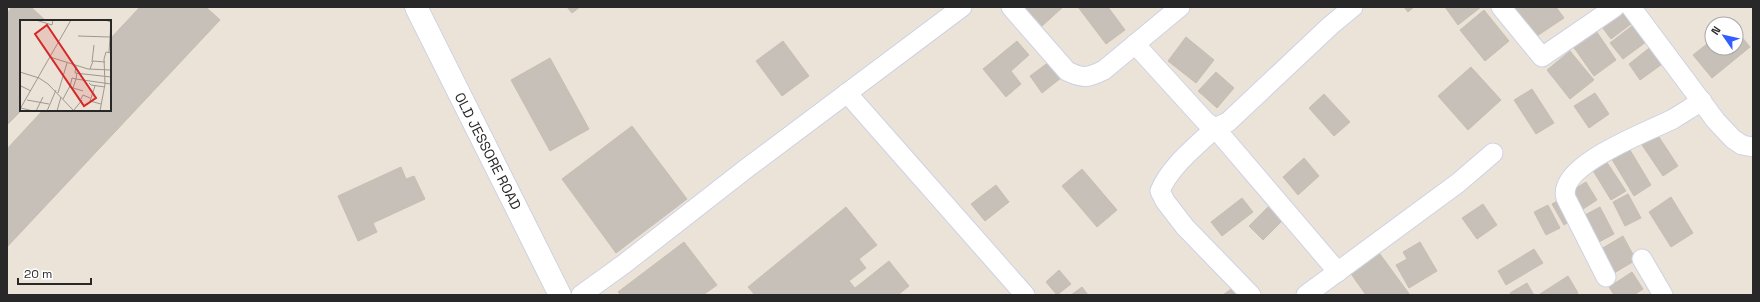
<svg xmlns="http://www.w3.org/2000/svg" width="1760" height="302" font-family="'Space Grotesk',sans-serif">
<rect width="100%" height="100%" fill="#ece3d8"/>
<g fill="#c7c0b8" stroke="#c7bfb2">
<path d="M12,7H31L46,21H21L22,110L7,125V13Z"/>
<path d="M140,7H206L220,20L7,247V149L43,110H110V39Z"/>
<path d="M567,7H580L572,13Z"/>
<path d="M1025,7H1063L1042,26Z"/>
<path d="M1078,7H1108L1125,30L1106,44Z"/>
<path d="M1404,7H1414L1408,12Z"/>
<path d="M1445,7H1481L1458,25Z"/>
<path d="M1514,7H1556L1564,18L1534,38Z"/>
<path d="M1620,7L1635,21L1611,39L1599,23Z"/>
<path d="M1484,10L1509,41L1485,61L1460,30Z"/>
<path d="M1637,22L1650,39L1623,59L1610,43Z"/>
<path d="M1592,25L1616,60L1594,76L1570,42Z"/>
<path d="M1736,30L1750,47L1712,78L1693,55L1712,40V48H1736Z"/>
<path d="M1186,37L1214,60L1196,83L1168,61Z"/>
<path d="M783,41L809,76L782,96L756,61Z"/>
<path d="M1017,41L1029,55L1011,71L1021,84L1006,97L983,69Z"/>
<path d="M1653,45L1665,62L1640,80L1629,64Z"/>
<path d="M1570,51L1594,80L1570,99L1547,70Z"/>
<path d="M550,58L589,129L550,151L511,80Z"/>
<path d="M1049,62L1061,78L1042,93L1030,76Z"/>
<path d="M1471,67L1501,100L1468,130L1438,96Z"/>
<path d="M1216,72L1234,88L1217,108L1198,91Z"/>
<path d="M1532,89L1554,123L1536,134L1514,100Z"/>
<path d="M1595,93L1609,114L1589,128L1574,106Z"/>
<path d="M1324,94L1350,122L1334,136L1309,108Z"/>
<path d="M632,126L687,199L616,253L562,179Z"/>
<path d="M1655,131L1678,166L1663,176L1640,142Z"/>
<path d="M1627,145L1651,185L1634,196L1610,156Z"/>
<path d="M1304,158L1319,176L1298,195L1283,177Z"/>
<path d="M1606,161L1626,191L1611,200L1592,169Z"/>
<path d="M401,167L406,179L414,176L425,199L373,223L377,232L358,241L338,196Z"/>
<path d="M1082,169L1117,210L1097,227L1062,186Z"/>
<path d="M1586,182L1597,200L1580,211L1568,193Z"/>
<path d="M996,185L1009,202L985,221L971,204Z"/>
<path d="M1628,194L1641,218L1625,226L1613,202Z"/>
<path d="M1671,197L1693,233L1671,247L1649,212Z"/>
<path d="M1242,198L1253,212L1222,236L1211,222Z"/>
<path d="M1561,199L1573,219L1564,225L1552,204Z"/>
<path d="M1483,204L1497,225L1477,239L1462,218Z"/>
<path d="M1548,205L1560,228L1546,235L1534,212Z"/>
<path d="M846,207L877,245L859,259L866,268L849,281L855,288L889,261L909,286L898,295H755L748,287Z"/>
<path d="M1268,207L1282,221L1263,240L1249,226Z"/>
<path d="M1600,207L1614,234L1597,243L1583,216Z"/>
<path d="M1623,236L1636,260L1614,273L1601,249Z"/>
<path d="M684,242L717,285L703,295H621L618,292Z"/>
<path d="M1420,242L1437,271L1409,288L1396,265L1407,259L1403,252Z"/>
<path d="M1534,249L1543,263L1506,285L1498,271Z"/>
<path d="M1377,250L1410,295H1366L1349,271Z"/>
<path d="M1059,270L1071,284L1057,295L1046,282Z"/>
<path d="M1632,272L1643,289L1634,295H1614L1609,287Z"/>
<path d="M1568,276L1578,293L1575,295H1540V294Z"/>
<path d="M1527,283L1534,295H1511L1510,293Z"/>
<path d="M1082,287L1088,295H1071Z"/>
<path d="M1231,289L1236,295H1223Z"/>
</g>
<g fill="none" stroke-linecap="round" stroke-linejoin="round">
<defs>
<g id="minor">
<path d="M1011,7L1067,71C1083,79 1088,78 1104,70L1180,7"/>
<path d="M1501,7L1542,57L1615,7"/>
<path d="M1631,7L1716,121L1733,139L1742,145L1753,147"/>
<path d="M1135,44L1206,122L1215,128L1228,122L1330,26L1353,7"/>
<path d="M847,93L1025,295"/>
<path d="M1642,259L1663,295"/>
<path d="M1606,277L1566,198C1556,165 1650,131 1673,119C1683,113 1692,107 1702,101"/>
<path d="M581,295L624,264L747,168L962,7"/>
<path d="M1251,295L1185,227L1165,201L1160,191C1170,166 1196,147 1215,128L1338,272"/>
<path d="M1306,295L1458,183L1493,153"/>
</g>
<path id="tertiary" d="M416,7L560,295"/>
</defs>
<use href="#minor" stroke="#cdd2e3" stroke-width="21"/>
<use href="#tertiary" stroke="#cdd2e3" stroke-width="24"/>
<use href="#minor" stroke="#fff" stroke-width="19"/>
<use href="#tertiary" stroke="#fff" stroke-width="22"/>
</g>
<g text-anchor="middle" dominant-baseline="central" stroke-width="3" stroke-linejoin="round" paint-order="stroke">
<g font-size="14" fill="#282828" stroke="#fff">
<text transform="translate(488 151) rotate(63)">OLD JESSORE ROAD</text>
</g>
</g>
<g transform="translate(20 20)">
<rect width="91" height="91" fill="#ece3d8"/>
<path fill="none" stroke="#9e9892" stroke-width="1" d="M16,0L32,5L33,0M85,0L91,2L89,32M58,16L90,17M30,37L68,49L91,50M72,42L74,25M56,46L55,53L91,57M70,49L73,41L85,42M0,52L19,58L28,64L54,91M57,53L56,59L91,64M69,63L71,65L85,67M75,66L70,81L81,84M53,68L56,59L52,58L50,67H51L53,68L60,70L63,71M0,70L1,66L11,71M38,73L47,43M43,79L50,66M61,79L63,75L70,78M7,80L29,84M1,88L13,91M0,89L51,0M54,90L62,80M16,91L23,77M27,91L36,70M37,91L41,77M80,91L85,64L84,39L86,32L91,33"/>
<path fill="#d62828" fill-opacity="0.15" stroke="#d62828" stroke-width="2" d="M27,5L76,78L64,86L15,14Z"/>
<rect width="91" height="91" fill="none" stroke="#282828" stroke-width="2"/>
</g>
<rect width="1760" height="302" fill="none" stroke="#282828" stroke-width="16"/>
<g transform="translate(1724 36) rotate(304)"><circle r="19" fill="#ffffff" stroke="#a9a9a9"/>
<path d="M0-3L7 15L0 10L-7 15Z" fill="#325eff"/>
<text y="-6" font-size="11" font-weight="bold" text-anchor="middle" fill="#282828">N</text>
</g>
<path d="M18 278v6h73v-6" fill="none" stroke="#282828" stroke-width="2"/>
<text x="24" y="278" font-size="12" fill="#282828" stroke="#ffffff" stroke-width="3" paint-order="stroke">20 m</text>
</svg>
